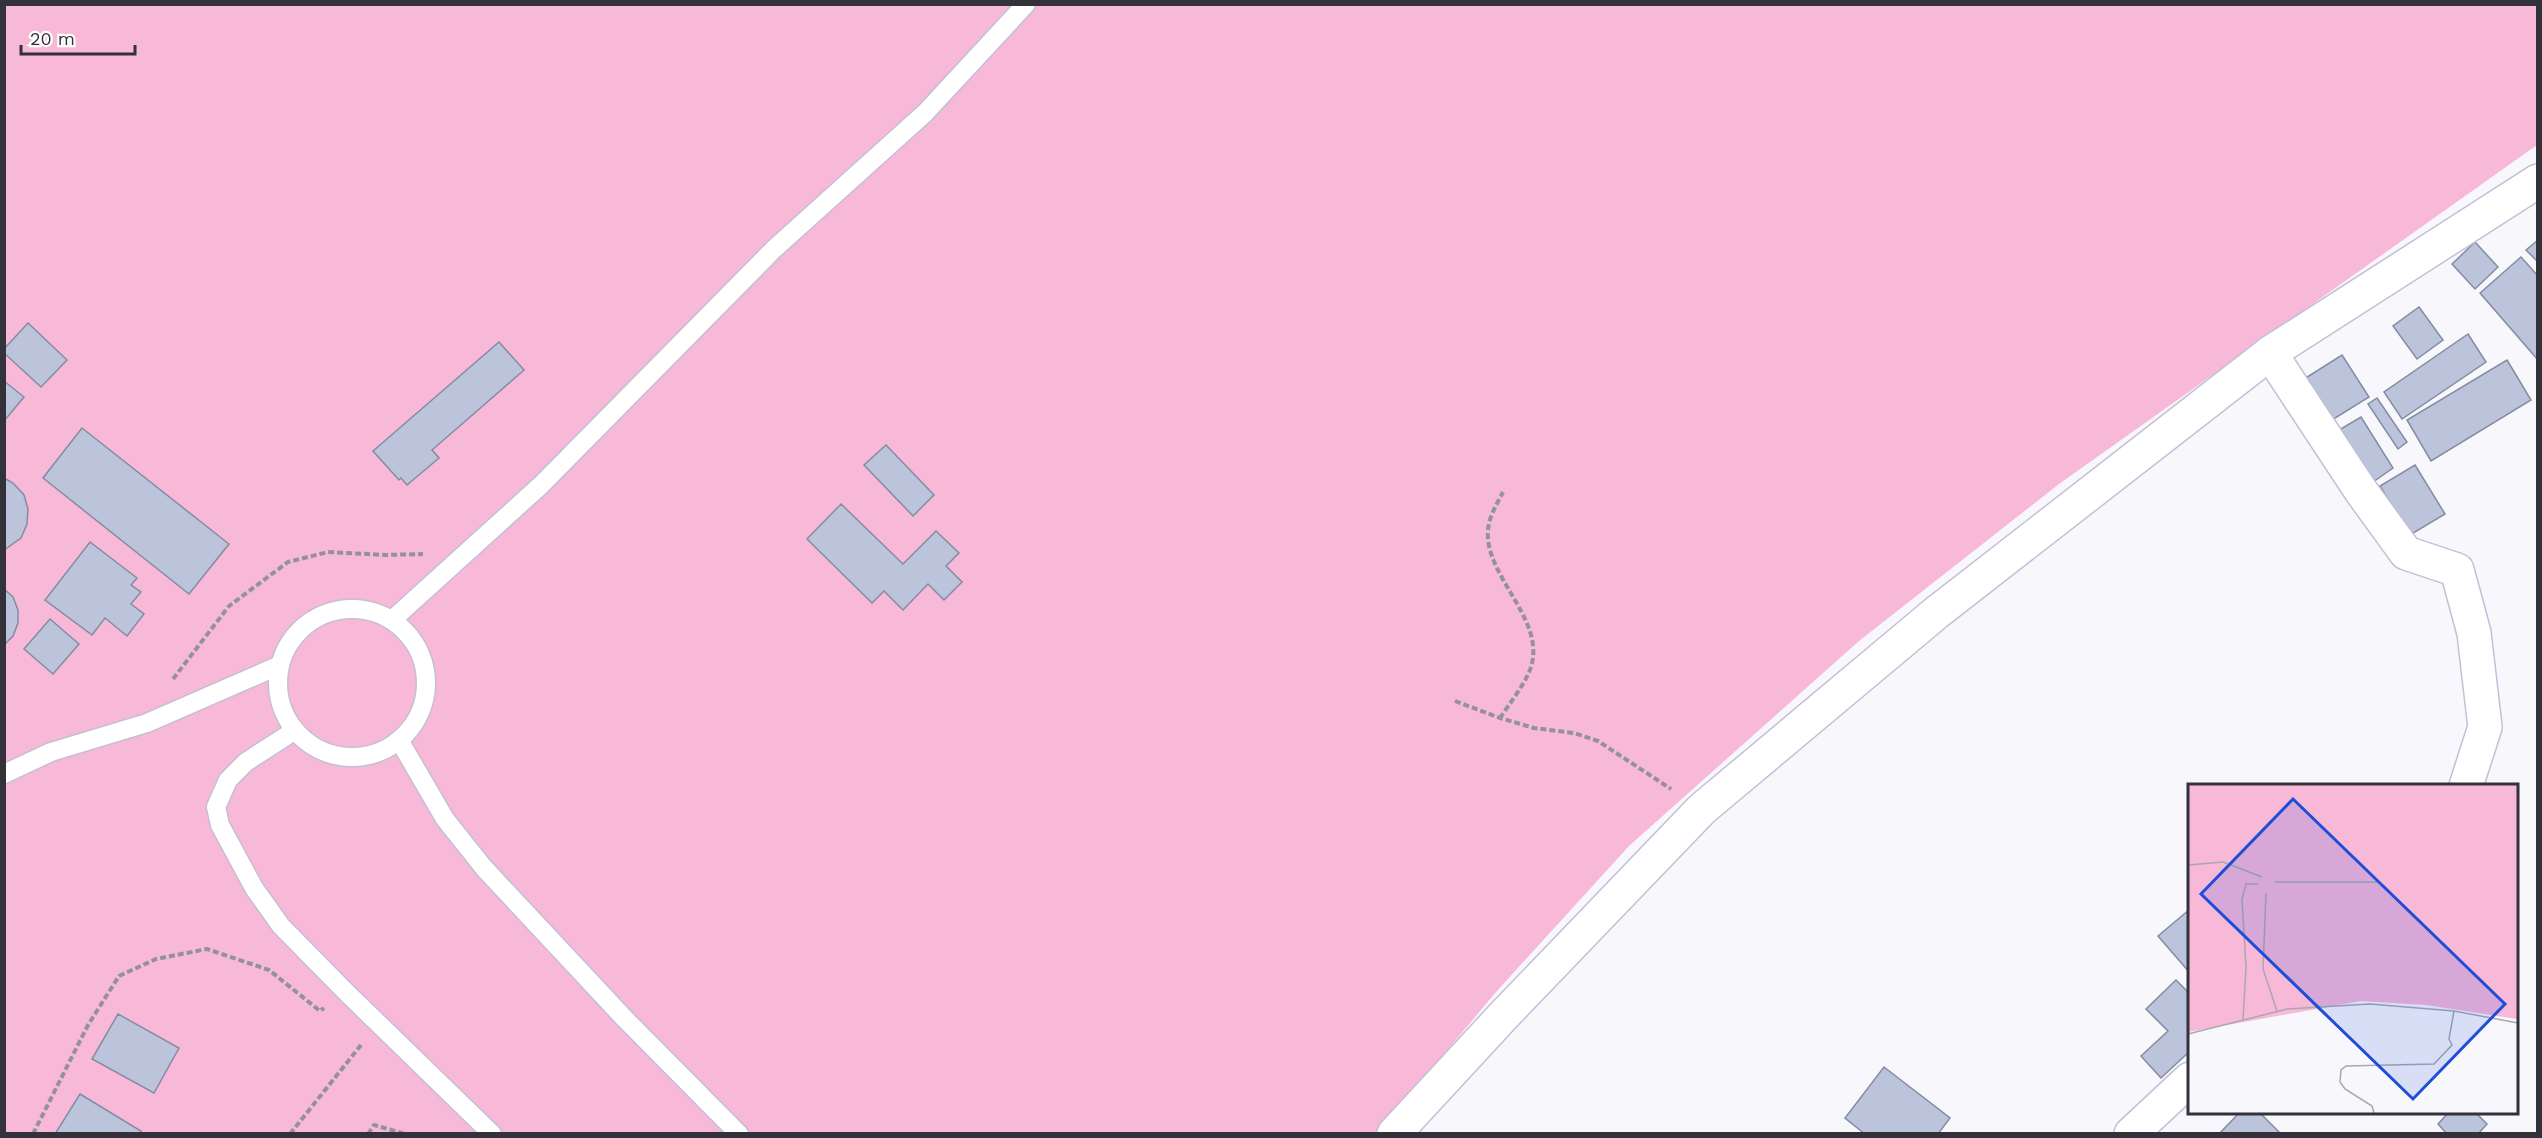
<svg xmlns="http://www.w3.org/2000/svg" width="2542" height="1138" font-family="'Work Sans',sans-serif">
<rect width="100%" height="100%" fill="#f8f7fc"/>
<path fill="#f8b8d7" d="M5,5H2537V145L2059,484L1859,641L1629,846L1496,992L1378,1133L5,1134Z"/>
<g fill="#bbc4db" stroke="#848ca2" stroke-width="1.5">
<path d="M2538,240V262L2526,250Z"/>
<path d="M2475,242L2498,267L2475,289L2452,264Z"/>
<path d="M2521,257L2538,276V360L2480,293Z"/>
<path d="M2419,307L2443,340L2417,359L2393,326Z"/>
<path d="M28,323L67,360L41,387L4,353V349Z"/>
<path d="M2468,334L2486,362L2402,419L2384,392Z"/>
<path d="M499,342L524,370L432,450L439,458L407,485L401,478L399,480L373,451Z"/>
<path d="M2342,355L2369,397L2332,420L2304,379Z"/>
<path d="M2507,360L2531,400L2431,461L2407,420Z"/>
<path d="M4,381L24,397L4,421Z"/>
<path d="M2377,398L2407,442L2398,449L2368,404Z"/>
<path d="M2361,417L2393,468L2373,482L2339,430Z"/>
<path d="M82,428L229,544L189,594L43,478Z"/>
<path d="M886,445L934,495L913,516L864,465Z"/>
<path d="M2415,465L2445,514L2410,535L2380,486Z"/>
<path d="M4,478L13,483L24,495L28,509L27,524L21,538L4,550Z"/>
<path d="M841,504L903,564L936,531L959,553L946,566L962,582L944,600L928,584L903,610L884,591L872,603L807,539Z"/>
<path d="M90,542L137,578L131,585L141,592L131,604L144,614L127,636L105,618L92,635L45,600Z"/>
<path d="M4,589L13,597L18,610V623L13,636L4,645Z"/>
<path d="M50,619L79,644L53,674L24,649Z"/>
<path d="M2190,909V973L2158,936Z"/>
<path d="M2176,980L2190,994V1051L2161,1078L2141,1056L2168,1031L2146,1009Z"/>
<path d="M118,1014L179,1048L154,1093L92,1059Z"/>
<path d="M1884,1067L1950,1118L1938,1134H1865L1845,1118Z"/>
<path d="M80,1094L141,1131L140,1134H55Z"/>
<path d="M2240,1112H2259L2281,1134H2219Z"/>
<path d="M2449,1112H2475L2487,1124L2478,1134H2447L2438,1124Z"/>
</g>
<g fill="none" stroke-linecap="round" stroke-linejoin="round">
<defs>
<g id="lane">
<circle cx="352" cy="683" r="74"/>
<path d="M392,620L541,485L774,249L925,113L1026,4"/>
<path d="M294,731L246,762L228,780L216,807L220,825L254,888L281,926L347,993L492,1134"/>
<path d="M399,740L445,819L484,868L625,1019L739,1134"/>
<path d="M4,774L51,752L147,723L280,665"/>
</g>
<g id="street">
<path d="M2270,353L2361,491L2406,553L2457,570L2474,633L2485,727L2466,786"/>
<path d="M2131,1134L2190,1079"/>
</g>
<path id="highway" d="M1394,1134L1504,1015L1702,809L1936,613L2270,353L2538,181"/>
</defs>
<use href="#lane" stroke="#c4bfd7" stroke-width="21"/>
<use href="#street" stroke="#c4bfd7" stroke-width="36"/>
<use href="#highway" stroke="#c4bfd7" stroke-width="36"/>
<g stroke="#939299" stroke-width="4" stroke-dasharray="6 3" stroke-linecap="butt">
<path d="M173,679L229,606L288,562L328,552L386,555L423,554"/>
<path d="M1455,701L1500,718L1534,728L1574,733L1598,741L1671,789"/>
<path d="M1500,718C1509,704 1526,683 1531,667C1546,619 1484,576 1488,530C1489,516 1497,504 1503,492"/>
<path d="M33,1134L88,1025L119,976L156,959L207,949L269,970L320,1011L324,1008"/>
<path d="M290,1134L361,1045"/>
<path d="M368,1134L374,1125L405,1134"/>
</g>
<use href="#lane" stroke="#fff" stroke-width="18"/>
<use href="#street" stroke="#fff" stroke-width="33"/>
<use href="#highway" stroke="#fff" stroke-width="33"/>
</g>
<g transform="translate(2188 784)">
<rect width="330" height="330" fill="#f8f7fc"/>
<path d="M0,1H330L329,235L238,221L173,217L0,248Z" fill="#f8b8d7"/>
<path fill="none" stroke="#a9a8ae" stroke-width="1.5" d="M0,81L35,78L74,93M87,98H192M78,109L75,185L89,227M55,235L58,183L54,115L58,100H70M0,250L99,225L182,220L266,227L330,239M186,329L184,322L157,305L152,298L153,286L158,282L246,280L264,261L261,255L266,227"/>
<path fill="#1d4ed8" fill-opacity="0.15" stroke="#1d4ed8" stroke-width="3" d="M105,15L317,220L225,315L13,110Z"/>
<rect width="330" height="330" fill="none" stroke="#33313a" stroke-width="3"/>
</g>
<rect width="2542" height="1138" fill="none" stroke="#33313a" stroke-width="12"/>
<path d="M21 45v9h114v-9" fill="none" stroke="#33313a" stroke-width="3"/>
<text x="30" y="45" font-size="18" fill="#33313a" stroke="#ffffff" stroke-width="4.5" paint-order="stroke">20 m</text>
</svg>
